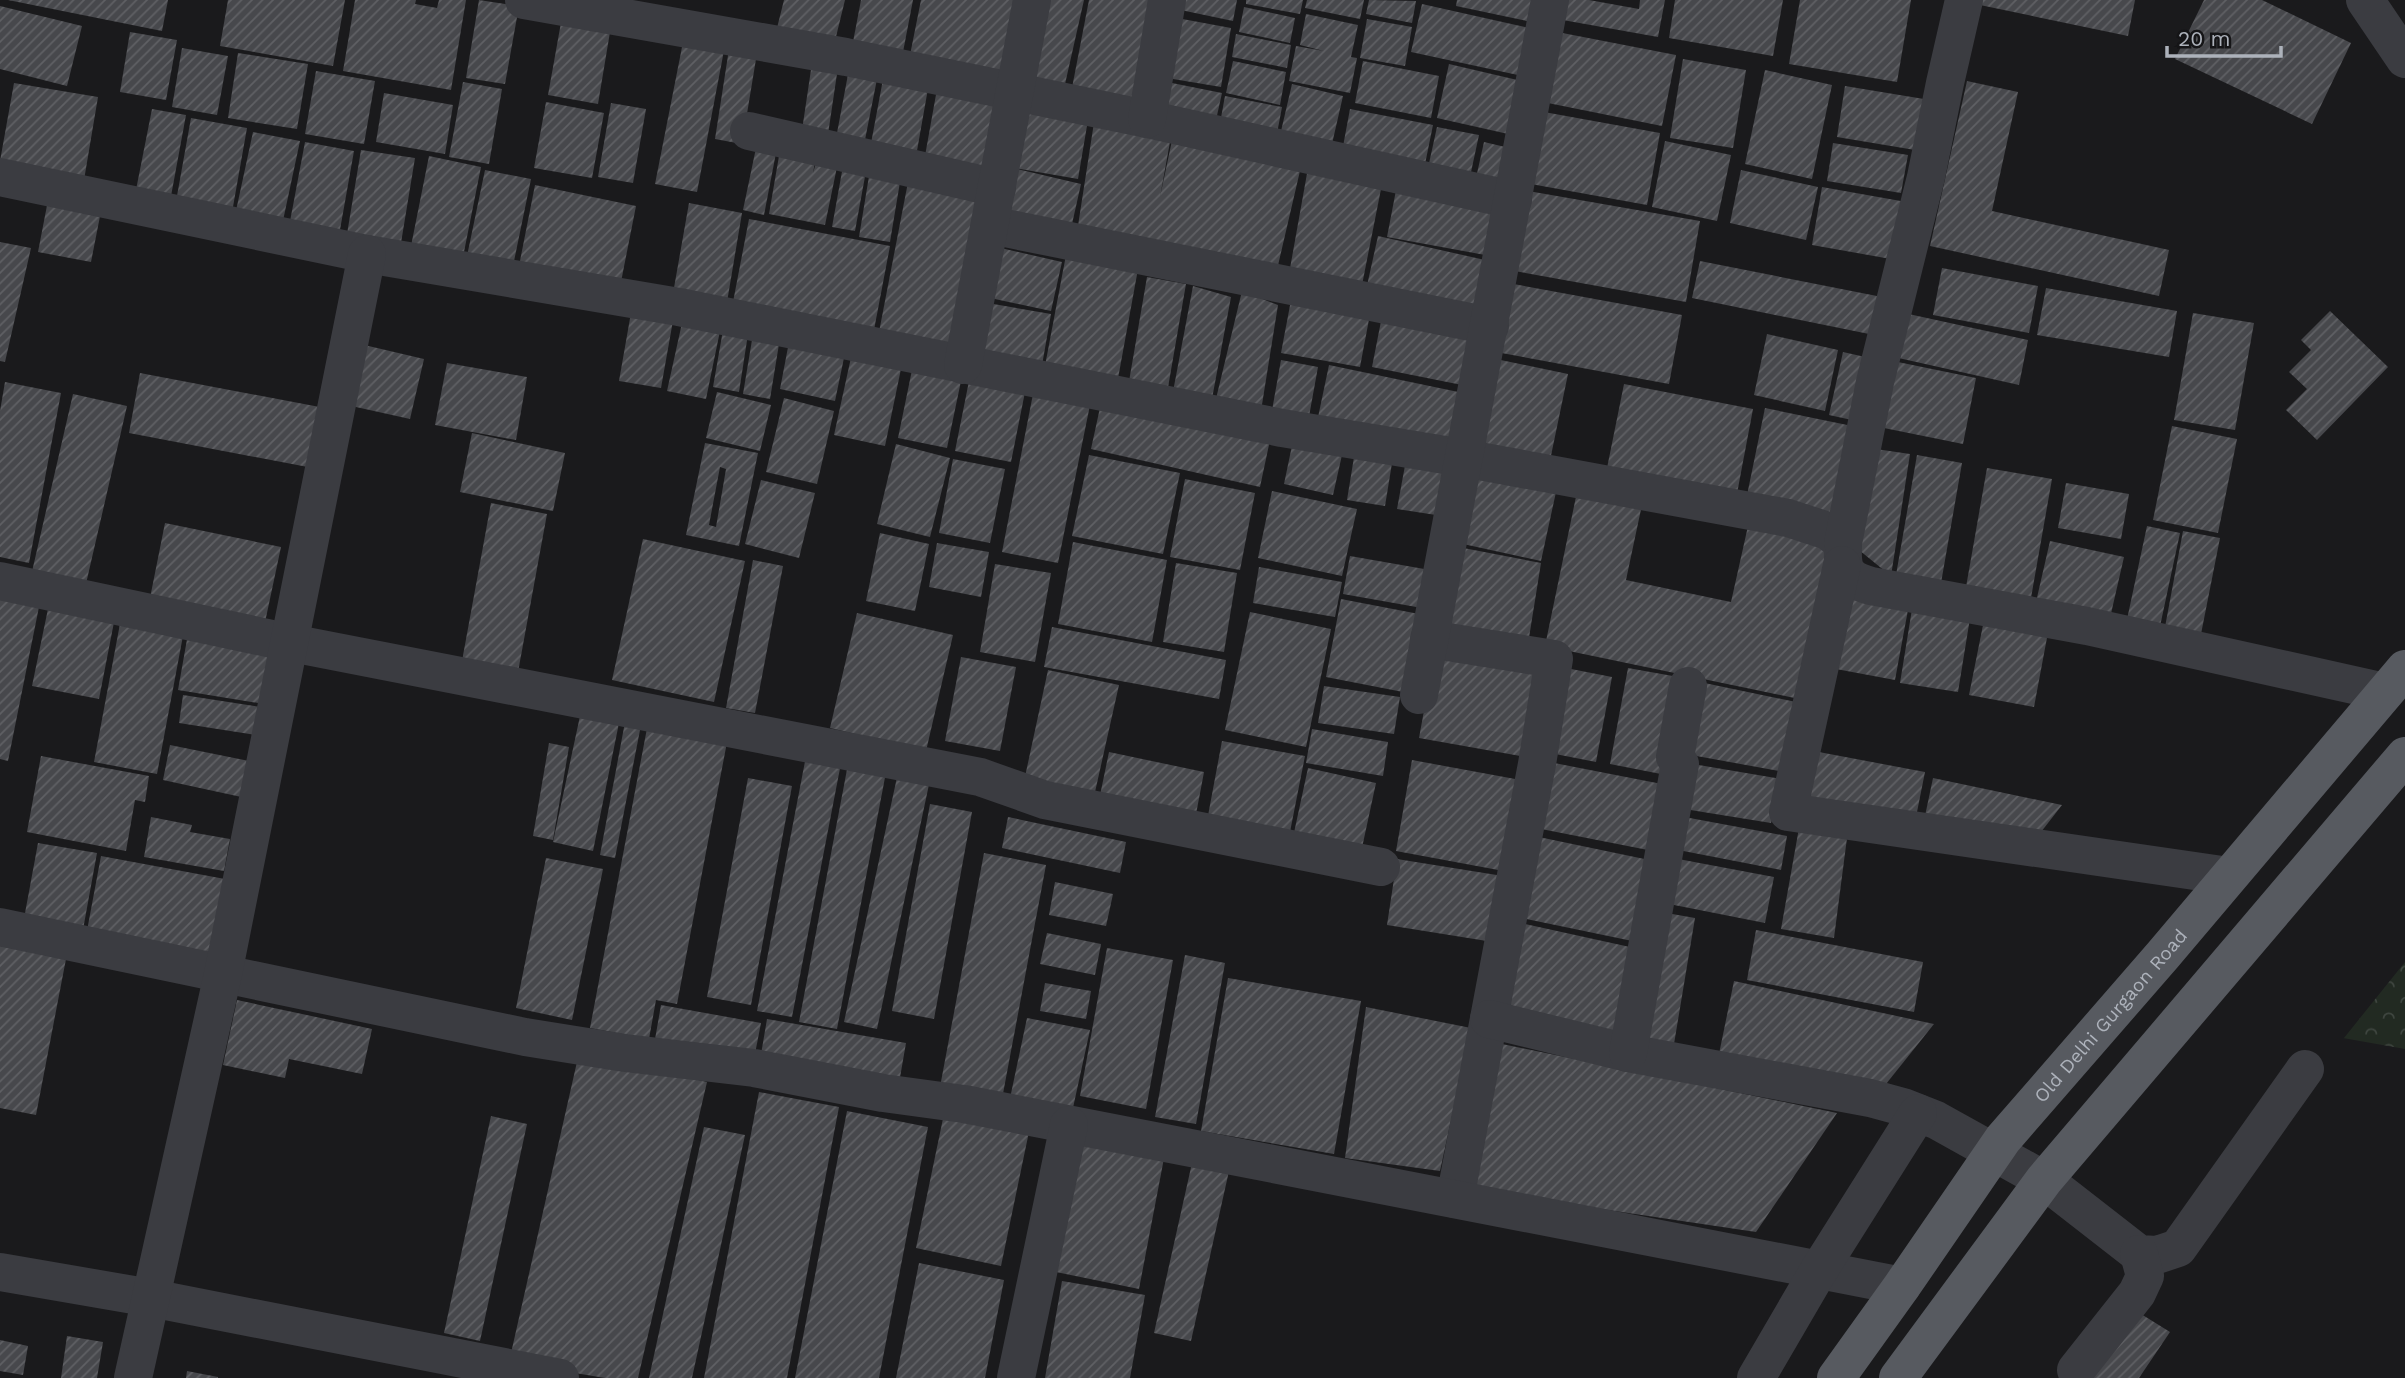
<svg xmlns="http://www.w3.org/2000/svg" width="2405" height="1378" font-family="'Work Sans',sans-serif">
<defs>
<pattern id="park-crowns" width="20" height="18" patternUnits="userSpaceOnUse" patternTransform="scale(1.75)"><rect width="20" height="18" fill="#222a22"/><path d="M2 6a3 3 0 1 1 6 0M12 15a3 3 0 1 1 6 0" fill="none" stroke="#3f4640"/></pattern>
<pattern id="building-hatch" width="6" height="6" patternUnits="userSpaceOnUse" patternTransform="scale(1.75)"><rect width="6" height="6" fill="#47484c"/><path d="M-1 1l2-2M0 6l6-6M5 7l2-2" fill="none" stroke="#5f6064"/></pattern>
</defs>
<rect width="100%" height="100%" fill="#1a1a1c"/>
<path fill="url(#park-crowns)" d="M2405,962V1049L2343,1038H2344Z"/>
<g fill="url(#building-hatch)" fill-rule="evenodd">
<path d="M8,0H168L162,31Z"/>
<path d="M228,0H345L333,66L220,46Z"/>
<path d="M355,0H416L415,4L437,8L439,0H466L451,90L343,71Z"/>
<path d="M479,0L519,6L505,84L466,78Z"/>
<path d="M784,0H845L833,49L775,36Z"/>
<path d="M861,0H913L903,52L853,42Z"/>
<path d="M921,0H1026L1011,75L910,55Z"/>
<path d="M1041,0H1084L1063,93L1022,84Z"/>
<path d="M1089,0H1157L1138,106L1071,93Z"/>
<path d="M1178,0H1237L1233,21L1176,9Z"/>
<path d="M1246,0H1303L1300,14L1246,4Z"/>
<path d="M1307,0H1364L1360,19L1305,8Z"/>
<path d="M1369,0L1416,1L1412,23L1366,14Z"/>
<path d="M1457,0H1546L1541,24L1456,6Z"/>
<path d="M1560,0H1589L1639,9L1640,0H1665L1658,37L1557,19Z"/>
<path d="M1675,0H1783L1773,56L1669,38Z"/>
<path d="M1800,0H1911L1897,82L1789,64Z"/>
<path d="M1981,0H2135L2128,36L1980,5Z"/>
<path d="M2204,0H2262L2351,43L2312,124L2175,59Z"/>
<path d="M1422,4L1538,30L1527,77L1411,52Z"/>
<path d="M0,6L82,26L67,86L0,69Z"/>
<path d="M1244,7L1295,18L1290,43L1239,32Z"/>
<path d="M1306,14L1358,25L1351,57L1357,58L1350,93L1289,81L1296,46L1324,51L1300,45Z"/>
<path d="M562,17L611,26L598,104L548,95Z"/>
<path d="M1177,18L1231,28L1221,87L1167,78Z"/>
<path d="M1367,19L1412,27L1405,66L1360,58Z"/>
<path d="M1547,30L1676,55L1662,126L1533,100Z"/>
<path d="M130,32L177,40L166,100L120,92Z"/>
<path d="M685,32L726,40L697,192L655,184Z"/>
<path d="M1236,34L1291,45L1287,68L1232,57Z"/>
<path d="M182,48L228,56L217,115L172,107Z"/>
<path d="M729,49L757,53L742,144L715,139Z"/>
<path d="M238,53L308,64L297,129L228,118Z"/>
<path d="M1683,59L1746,70L1733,148L1670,138Z"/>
<path d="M1233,61L1286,72L1280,105L1226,93Z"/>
<path d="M1363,61L1439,76L1431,118L1355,103Z"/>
<path d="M812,63L838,67L827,141L801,137Z"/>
<path d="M1449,64L1530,83L1517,136L1437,118Z"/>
<path d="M849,69L878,74L862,155L834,149Z"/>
<path d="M1765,70L1832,85L1812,179L1745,164Z"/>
<path d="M316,71L375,81L364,144L305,134Z"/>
<path d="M884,74L929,83L915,162L869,154Z"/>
<path d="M1162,81L1222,93L1214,129L1154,116Z"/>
<path d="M1967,81L2018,92L1992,211L2169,250L2159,296L1930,246Z"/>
<path d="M463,82L502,89L489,164L449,157Z"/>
<path d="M14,83L98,97L83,186L0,161Z"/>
<path d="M1292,84L1343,96L1329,157L1278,144Z"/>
<path d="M1845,86L1930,100L1921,151L1837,137Z"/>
<path d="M937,89L1007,102L993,179L923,167Z"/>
<path d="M384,93L453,105L445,154L376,142Z"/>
<path d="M1225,96L1282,107L1275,144L1218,134Z"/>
<path d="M546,102L604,113L592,178L534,168Z"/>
<path d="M1020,102L1089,114L1078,179L1008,167Z"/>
<path d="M611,103L646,109L633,183L598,177Z"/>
<path d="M152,109L186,115L169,207L134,200Z"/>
<path d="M1350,109L1433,125L1423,174L1341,157Z"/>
<path d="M1533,110L1660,133L1647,205L1520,182Z"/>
<path d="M1095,116L1172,131L1160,197L1174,131L1303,158L1276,274L1077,232Z"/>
<path d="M191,118L247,128L231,218L175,207Z"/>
<path d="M1437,127L1479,135L1468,186L1426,177Z"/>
<path d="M253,132L300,141L281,230L234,220Z"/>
<path d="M1665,141L1731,155L1717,221L1652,207Z"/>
<path d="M305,142L354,151L338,241L288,232Z"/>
<path d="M1484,142L1518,150L1508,195L1474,187Z"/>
<path d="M1833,143L1908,155L1901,193L1827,181Z"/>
<path d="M756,148L776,153L764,215L743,210Z"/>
<path d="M361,150L415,158L400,249L346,240Z"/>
<path d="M429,156L481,167L463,257L411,246Z"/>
<path d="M779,156L815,162L813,173L816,163L837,167L825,225L769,214Z"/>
<path d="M843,166L866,171L855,231L832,227Z"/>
<path d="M1013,168L1081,184L1070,233L1006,217Z"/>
<path d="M1308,168L1382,184L1361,290L1289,274Z"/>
<path d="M485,170L531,179L513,266L467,256Z"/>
<path d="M870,170L901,176L890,242L859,237Z"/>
<path d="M1741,170L1818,187L1806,240L1730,223Z"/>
<path d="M909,177L984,192L954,346L879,332Z"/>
<path d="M535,185L636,206L619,292L518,271Z"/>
<path d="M1397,185L1506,205L1496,257L1387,237Z"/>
<path d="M1822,187L1912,203L1902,261L1812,245Z"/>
<path d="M1523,190L1700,221L1686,302L1509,270Z"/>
<path d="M49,195L102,206L91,262L38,252Z"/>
<path d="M689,203L742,213L726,308L672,299Z"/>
<path d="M749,219L890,246L874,330L733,302Z"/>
<path d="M1378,236L1494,262L1482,316L1366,290Z"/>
<path d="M0,242L31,248L5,362L0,361Z"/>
<path d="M992,246L1062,262L1051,311L981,296Z"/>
<path d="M1066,255L1138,269L1117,384L1044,371Z"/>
<path d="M1700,261L1882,297L1874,335L1692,298Z"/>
<path d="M1942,268L2038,286L2029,333L1933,315Z"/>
<path d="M1147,277L1186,284L1166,399L1127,393Z"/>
<path d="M1508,283L1682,315L1669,384L1496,352Z"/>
<path d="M1193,286L1231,297L1211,404L1172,397Z"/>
<path d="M2046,288L2177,311L2169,357L2037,335Z"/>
<path d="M1242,291L1278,305L1260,417L1214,407Z"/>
<path d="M1291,300L1370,314L1360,367L1281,353Z"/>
<path d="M982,302L1051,314L1041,371L972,359Z"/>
<path d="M632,307L674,315L661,388L619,381Z"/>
<path d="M1383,311L1483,330L1472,387L1372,367Z"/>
<path d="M2330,311L2388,367L2317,440L2286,410L2307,389L2289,372L2311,350L2301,340Z"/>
<path d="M1904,313L2028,340L2019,385L1894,357Z"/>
<path d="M2193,313L2254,323L2235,430L2174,420Z"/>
<path d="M682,323L720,331L706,399L667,391Z"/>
<path d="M723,330L748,334L739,392L713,387Z"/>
<path d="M753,334L780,338L770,399L743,394Z"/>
<path d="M1767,334L1838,350L1825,411L1754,395Z"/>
<path d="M789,342L845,353L835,401L780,389Z"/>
<path d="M360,344L424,359L410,419L347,405Z"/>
<path d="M1843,352L1874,359L1861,422L1829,415Z"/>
<path d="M852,353L902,364L885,446L834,435Z"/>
<path d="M1491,358L1568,374L1548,470L1472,455Z"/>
<path d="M1281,360L1318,367L1308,422L1271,416Z"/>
<path d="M1893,361L1976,378L1963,444L1879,427Z"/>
<path d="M447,363L527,377L516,440L435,425Z"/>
<path d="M1329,365L1468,394L1456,451L1317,422Z"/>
<path d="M912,370L961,381L947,448L898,438Z"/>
<path d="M140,373L325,408L313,468L129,433Z"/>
<path d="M970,376L1026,387L1011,462L955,451Z"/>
<path d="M5,382L61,393L29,563L0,557V411Z"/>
<path d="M1624,384L1753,409L1735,504L1605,478Z"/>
<path d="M1034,389L1091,400L1058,563L1002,552Z"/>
<path d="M717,392L771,405L760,451L706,438Z"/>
<path d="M73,394L127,406L85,588L31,576Z"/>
<path d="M784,398L834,411L817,484L766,472Z"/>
<path d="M1101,403L1270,440L1260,487L1091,449Z"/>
<path d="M1765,408L1857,427L1840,518L1746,500Z"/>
<path d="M2172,426L2237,439L2218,533L2153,520Z"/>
<path d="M472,433L565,453L553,511L460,492Z"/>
<path d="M1294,436L1344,446L1333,495L1284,484Z"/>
<path d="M705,443L758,453L739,546L686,535ZM720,467L726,469L716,527L709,525Z"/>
<path d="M896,444L950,458L930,537L877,524Z"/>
<path d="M1869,448L1910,454L1891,576L1854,546Z"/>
<path d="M1355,451L1393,457L1385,506L1347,500Z"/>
<path d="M1089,455L1180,473L1163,554L1072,536Z"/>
<path d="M1917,455L1962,463L1941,583L1896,575Z"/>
<path d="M953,459L1005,469L990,543L939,533Z"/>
<path d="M1406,460L1444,467L1436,515L1397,509Z"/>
<path d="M1987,468L2052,479L2031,598L1966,587Z"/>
<path d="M1469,473L1556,492L1541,561L1454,542Z"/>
<path d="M1185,479L1255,493L1240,570L1170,557Z"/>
<path d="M761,480L815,493L799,558L745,544Z"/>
<path d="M2066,483L2129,494L2121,539L2058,528Z"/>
<path d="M1578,487L1643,500L1626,580L1731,602L1748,526L1835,542L1804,700L1545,646Z"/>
<path d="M1272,491L1357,509L1342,576L1258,558Z"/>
<path d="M491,503L547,514L518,672L462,661Z"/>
<path d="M165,523L281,547L264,627L149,603Z"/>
<path d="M2147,526L2180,533L2159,631L2126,624Z"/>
<path d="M2183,531L2220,538L2201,634L2165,627Z"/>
<path d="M880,533L929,544L915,611L866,601Z"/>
<path d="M643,539L745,561L714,702L612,680Z"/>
<path d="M2050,541L2124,557L2110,618L2036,602Z"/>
<path d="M1073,542L1167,560L1152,642L1058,624Z"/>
<path d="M937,543L989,552L981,597L929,587Z"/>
<path d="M1453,546L1541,563L1528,644L1440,628Z"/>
<path d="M1350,556L1430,570L1422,608L1343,594Z"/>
<path d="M753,560L783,566L755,713L726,708Z"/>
<path d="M1176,563L1237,573L1224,652L1163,642Z"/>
<path d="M995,564L1051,573L1035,662L980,652Z"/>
<path d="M1259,567L1342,582L1335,617L1253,603Z"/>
<path d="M1850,588L1910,599L1895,680L1836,669Z"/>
<path d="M0,589L41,597L8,761L0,759Z"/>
<path d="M1341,599L1419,614L1403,692L1326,677Z"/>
<path d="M1913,603L1971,612L1958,692L1900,683Z"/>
<path d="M49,604L115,617L99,699L32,686Z"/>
<path d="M1250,612L1331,629L1306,747L1225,730Z"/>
<path d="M122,613L185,625L157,774L94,762Z"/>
<path d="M857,613L953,635L926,751L830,728Z"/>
<path d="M1985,615L2049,627L2034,707L1969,695Z"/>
<path d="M1052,627L1226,660L1219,699L1044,667Z"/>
<path d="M189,628L274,643L264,704L178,690Z"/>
<path d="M1436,645L1548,666L1531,758L1419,738Z"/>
<path d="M961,657L1016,667L1000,751L945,741Z"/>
<path d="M1561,667L1612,677L1596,762L1545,752Z"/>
<path d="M1628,668L1684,678L1666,775L1610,764Z"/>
<path d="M1048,670L1119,685L1093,801L1023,786Z"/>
<path d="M1695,681L1796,702L1779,771L1680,753Z"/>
<path d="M1324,686L1400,697L1394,734L1318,723Z"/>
<path d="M183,695L261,707L256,735L179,723Z"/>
<path d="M580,716L619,723L593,851L553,842Z"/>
<path d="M625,722L641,725L615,858L600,855Z"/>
<path d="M648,723L728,737L677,1004L656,1000L649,1039L590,1028Z"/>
<path d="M1312,729L1388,742L1383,776L1306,763Z"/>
<path d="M1222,741L1305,756L1289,837L1207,821Z"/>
<path d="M549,743L569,747L553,840L533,836Z"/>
<path d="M170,745L254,762L246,798L163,780Z"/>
<path d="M1803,749L1925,772L1916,817L1794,794Z"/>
<path d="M807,751L842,758L792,1017L757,1011Z"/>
<path d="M1109,752L1204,772L1194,825L1098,805Z"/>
<path d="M41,756L149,776L145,802L135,800L126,851L27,832Z"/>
<path d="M849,759L887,767L837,1029L799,1022Z"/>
<path d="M1412,760L1526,781L1509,872L1396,851Z"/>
<path d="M1544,761L1667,785L1653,851L1531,827Z"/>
<path d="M1687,763L1781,779L1771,823L1678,808Z"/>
<path d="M899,768L931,775L877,1029L844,1022Z"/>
<path d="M1308,768L1376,783L1360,857L1292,842Z"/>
<path d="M748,778L792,786L751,1005L707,997Z"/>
<path d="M1933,778L2062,805L2034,841L1925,816Z"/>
<path d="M930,804L972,812L934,1019L892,1011Z"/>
<path d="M1679,816L1787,836L1781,870L1673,849Z"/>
<path d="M151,817L192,825L190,832L230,839L224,871L144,857Z"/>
<path d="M1008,817L1126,842L1120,873L1002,848Z"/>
<path d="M1799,828L1847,838L1834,938L1781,929Z"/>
<path d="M1534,836L1654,861L1637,942L1517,917Z"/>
<path d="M38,843L97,853L82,935L23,924Z"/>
<path d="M984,853L1046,865L1002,1099L940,1087Z"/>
<path d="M101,856L225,879L210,959L86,936Z"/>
<path d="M546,858L603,869L572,1020L516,1008Z"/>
<path d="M1673,858L1774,877L1765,923L1664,903Z"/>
<path d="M1397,859L1503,876L1493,942L1387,925Z"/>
<path d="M1055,882L1113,894L1106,926L1049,915Z"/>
<path d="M1661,912L1695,918L1674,1044L1641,1039Z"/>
<path d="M1516,922L1639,949L1619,1035L1497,1007Z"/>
<path d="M1756,930L1923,962L1914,1012L1747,980Z"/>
<path d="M1047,933L1101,944L1095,975L1040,964Z"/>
<path d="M0,946L66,959L36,1115L0,1108Z"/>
<path d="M1107,948L1173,960L1146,1109L1080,1096Z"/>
<path d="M1185,955L1225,963L1196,1124L1155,1117Z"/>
<path d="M1228,978L1361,1001L1334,1154L1201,1131Z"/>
<path d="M1734,981L1934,1024L1882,1089L1719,1054Z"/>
<path d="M1045,983L1091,991L1086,1019L1040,1011Z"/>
<path d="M237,1000L372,1029L362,1074L289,1059L285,1078L223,1065Z"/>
<path d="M661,1005L761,1023L753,1064L654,1045Z"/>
<path d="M1366,1007L1471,1028L1440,1171L1345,1158Z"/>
<path d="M1027,1018L1090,1030L1071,1117L1009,1103Z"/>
<path d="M767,1019L906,1043L898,1089L759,1066Z"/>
<path d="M1502,1044L1837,1113L1756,1232L1473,1190Z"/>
<path d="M579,1053L707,1082L638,1378H605L509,1362Z"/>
<path d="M759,1092L839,1107L787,1378H704Z"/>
<path d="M945,1109L1030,1127L1001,1266L916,1248Z"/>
<path d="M847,1111L928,1127L879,1378H795Z"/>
<path d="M491,1116L527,1124L480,1341L444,1333Z"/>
<path d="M704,1127L745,1135L692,1378H649Z"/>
<path d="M1082,1137L1165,1153L1139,1289L1056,1272Z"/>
<path d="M1192,1163L1229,1171L1191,1341L1154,1333Z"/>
<path d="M919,1263L1004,1280L985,1378H896Z"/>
<path d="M1062,1281L1145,1295L1130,1378H1045Z"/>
<path d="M2133,1309L2170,1332L2139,1378H2088Z"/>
<path d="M67,1336L103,1342L97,1378H61Z"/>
<path d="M0,1340L28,1346L23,1375L0,1371Z"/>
<path d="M187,1371L218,1377V1378H186Z"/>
</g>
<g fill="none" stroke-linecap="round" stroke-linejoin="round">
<g stroke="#3b3c41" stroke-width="38">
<path d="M524,0L846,57L1147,119L1513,200"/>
<path d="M2365,0L2405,59"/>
<path d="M1147,119L1167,0"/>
<path d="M749,131L997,188"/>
<path d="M0,177L367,254L679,307L1282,428L1463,458L1788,518L1828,531L1843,543C1842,570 1844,578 1871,586L2087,626L2385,692"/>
<path d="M990,225L1490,326"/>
<path d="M963,365L1032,0"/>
<path d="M1843,543L1875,382L1926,177L1945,83L1964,0"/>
<path d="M1842,565L1788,812L2229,876"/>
<path d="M0,581L291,643L980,777L1045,800L1381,867"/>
<path d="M1429,639L1554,659L1537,764L1455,1199"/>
<path d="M1419,695L1550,0"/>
<path d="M0,927L525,1037L625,1053L754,1068L883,1093L964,1104L1902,1286"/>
<path d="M1489,1019L1628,1053L1870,1098L1903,1107L1936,1120L2044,1180L2139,1254L2157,1255L2178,1248L2305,1069"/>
<path d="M1628,1053L1680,764L1675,757L1688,686"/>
<path d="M0,1272L151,1298L560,1378"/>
<path d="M2076,1370L2137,1293L2145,1276L2139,1254"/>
<path d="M133,1378L223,974L367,254"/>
<path d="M1016,1378L1069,1125"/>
<path d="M1756,1378L1819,1270L1918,1113"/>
</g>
<g stroke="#575a60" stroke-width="38">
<path id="s1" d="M1836,1378L1902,1286L2003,1139L2163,955L2405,669"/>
<path d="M1898,1378L2044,1180L2405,756"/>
</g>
</g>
<g text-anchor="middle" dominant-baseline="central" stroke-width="7" stroke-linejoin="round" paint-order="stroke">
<g font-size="19" fill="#adb2bb" stroke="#151517">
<text stroke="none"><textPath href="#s1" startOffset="455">Old Delhi Gurgaon Road</textPath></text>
</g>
</g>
<path d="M2167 46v10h114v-10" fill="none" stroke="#adb2bb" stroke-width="3.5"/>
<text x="2178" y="46" font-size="21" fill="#adb2bb" stroke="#151517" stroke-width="5" paint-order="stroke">20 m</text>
</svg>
